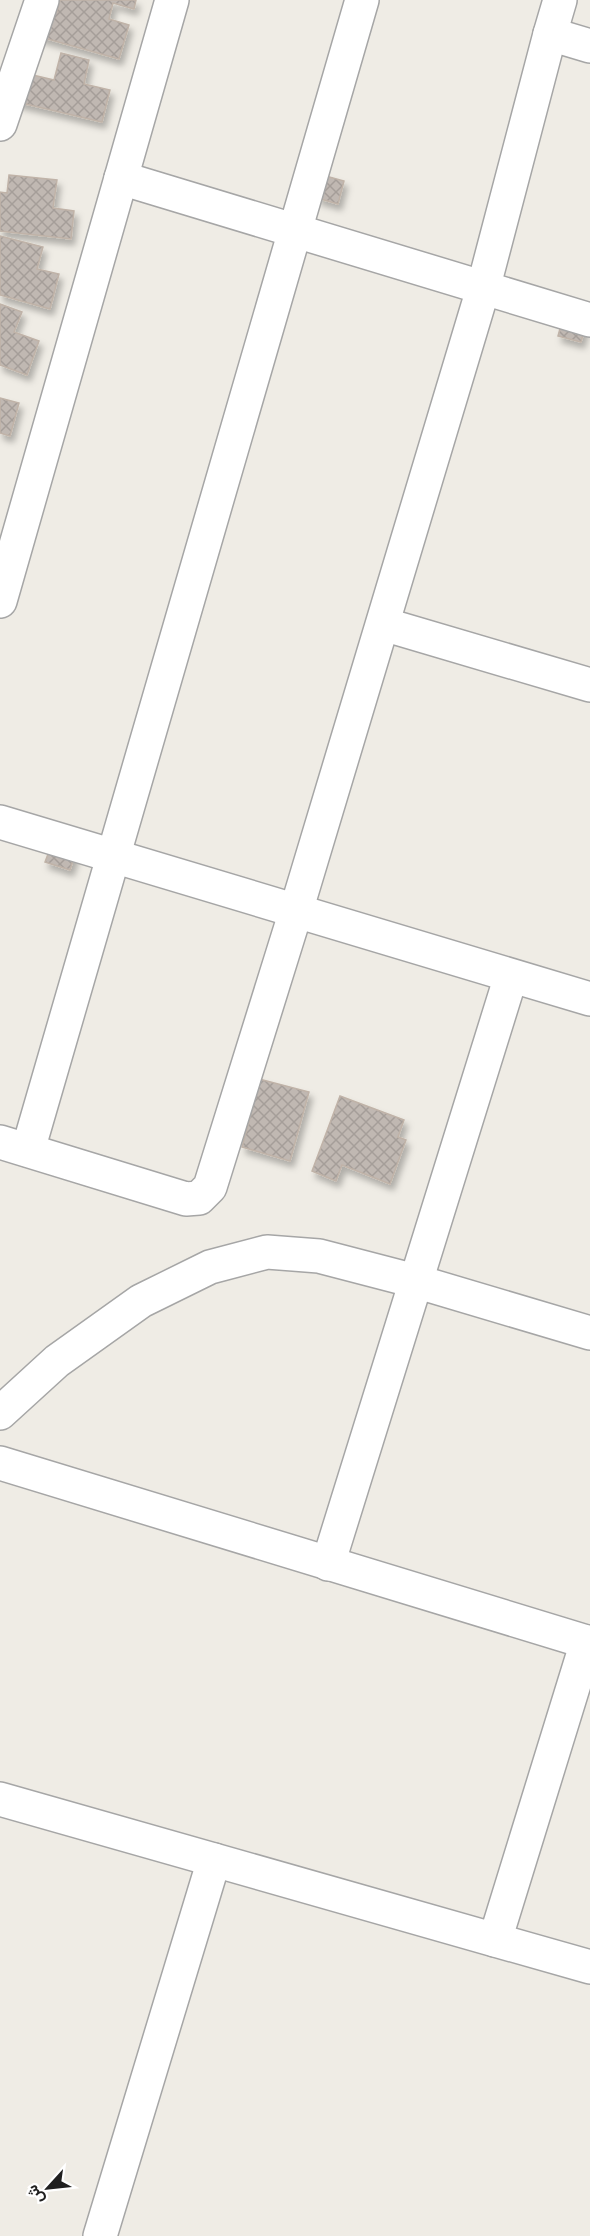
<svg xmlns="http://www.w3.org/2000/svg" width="590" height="2236" font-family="'DM Sans',Vazirmatn,sans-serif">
<defs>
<pattern id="building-cross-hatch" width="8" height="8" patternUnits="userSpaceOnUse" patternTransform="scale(1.5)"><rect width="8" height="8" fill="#c0b8b2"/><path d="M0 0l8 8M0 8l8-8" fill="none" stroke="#a59e99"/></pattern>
<filter id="shadow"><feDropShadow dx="3.5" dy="6" stdDeviation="3" flood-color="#0004"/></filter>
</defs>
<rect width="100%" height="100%" fill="#efece5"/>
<g fill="url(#building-cross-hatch)" stroke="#c0b3a8" stroke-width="1.5" filter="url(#shadow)">
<path d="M60,0H136L134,9L113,3L109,19L129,25L119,59L37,36L45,9L57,12Z"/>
<path d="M61,53L89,60L84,84L110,90L102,122L17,102L24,73L54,80Z"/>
<path d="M9,175L57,180L53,208L74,211L71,239L0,231V192L7,193Z"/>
<path d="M322,175L344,181L338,204L317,198Z"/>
<path d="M0,236L43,247L37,269L59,274L50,309L0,295Z"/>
<path d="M0,304L22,312L14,332L39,341L27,375L0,365Z"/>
<path d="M564,314L587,320L581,342L558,336Z"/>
<path d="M0,398L19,403L10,436L0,433Z"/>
<path d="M53,841L77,848L70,870L45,862Z"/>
<path d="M240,1074L309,1092L290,1161L242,1147L253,1107L232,1101Z"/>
<path d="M340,1096L404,1120L398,1137L406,1140L390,1184L342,1165L336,1181L312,1171Z"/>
</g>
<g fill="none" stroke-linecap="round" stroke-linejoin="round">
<defs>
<g id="minor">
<path d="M550,34L590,46"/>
<path d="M0,124L42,0"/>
<path d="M121,178L590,320"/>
<path d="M0,601L172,0"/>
<path d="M383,624L590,685"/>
<path d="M0,822L590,999"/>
<path d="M0,1142L186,1199L199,1198L210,1187L296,911L483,289L550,34L560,0"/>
<path d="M28,1150L362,0"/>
<path d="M0,1413L57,1361L141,1301L210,1267L267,1252L319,1256L415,1281L590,1333"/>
<path d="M0,1463L590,1643"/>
<path d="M328,1564L511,976"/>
<path d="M0,1799L590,1967"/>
<path d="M495,1940L587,1642"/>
<path d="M100,2236L214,1860"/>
</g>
</defs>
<use href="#minor" stroke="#a6a6a6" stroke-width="36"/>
<use href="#minor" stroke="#fff" stroke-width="33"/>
</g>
<g transform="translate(48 2188) rotate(243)" stroke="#ffffff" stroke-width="4.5" paint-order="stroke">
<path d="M0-4.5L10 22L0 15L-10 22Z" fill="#1f1f1f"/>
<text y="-9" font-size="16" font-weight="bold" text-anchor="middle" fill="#1f1f1f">ش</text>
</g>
</svg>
